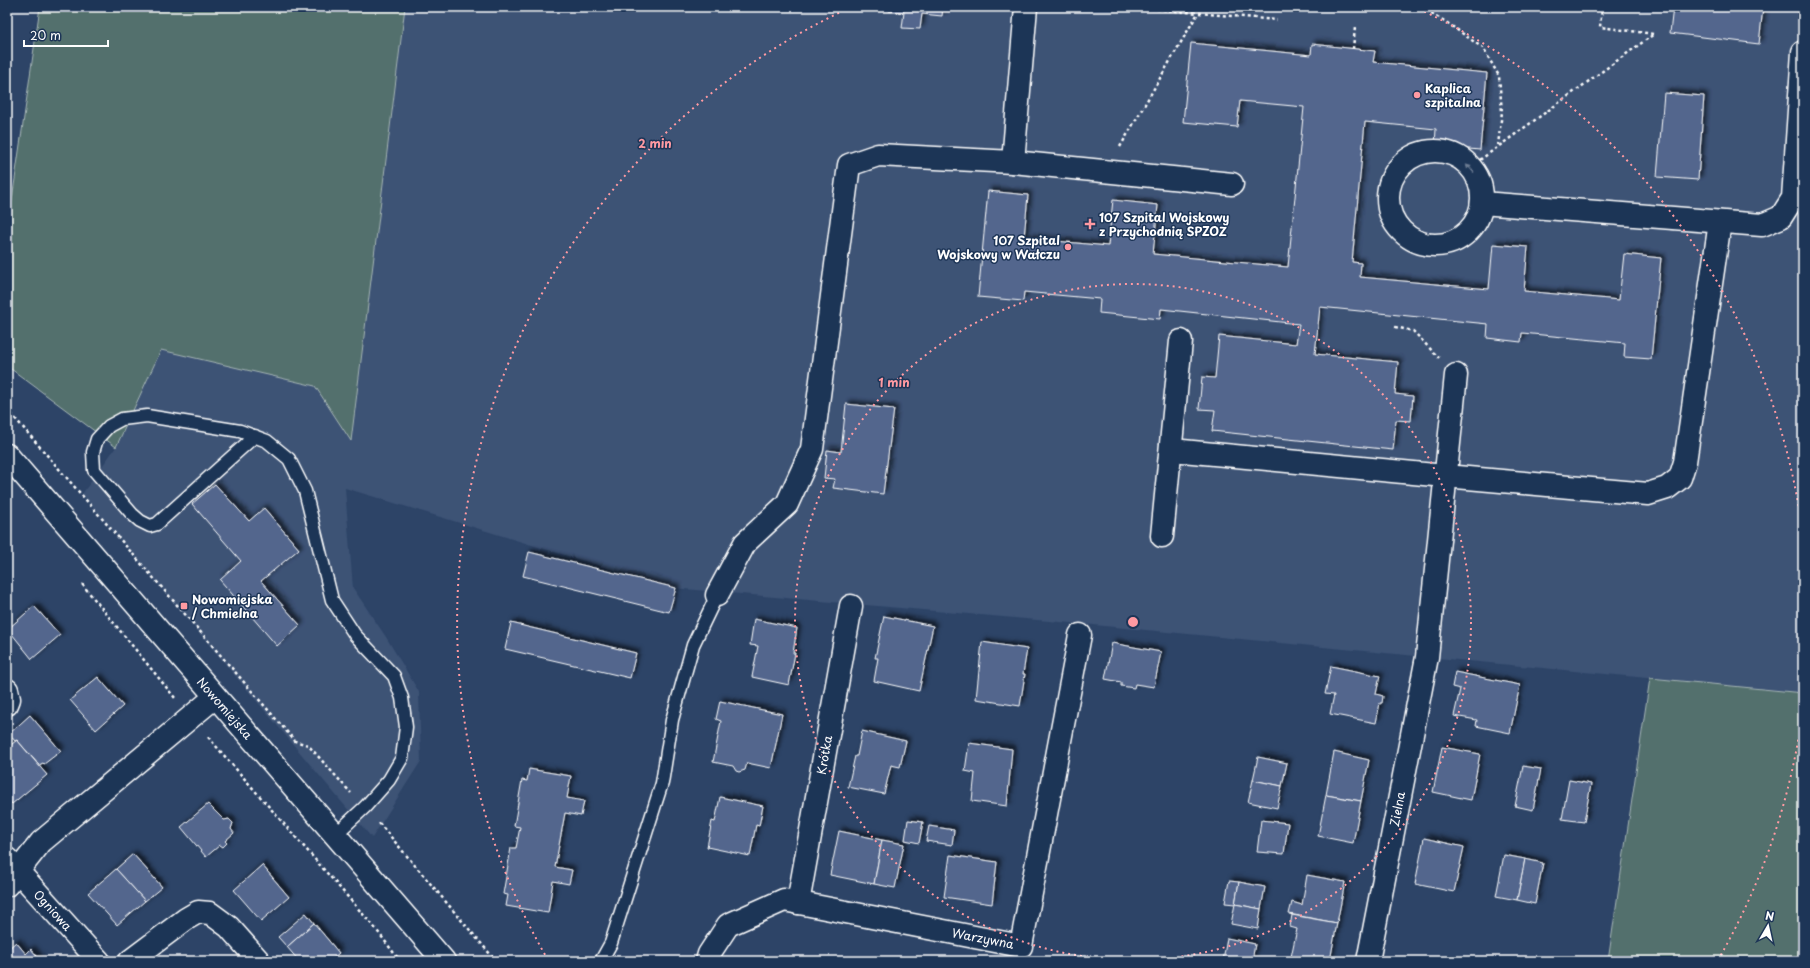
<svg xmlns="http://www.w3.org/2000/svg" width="1810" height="968" font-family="'Playpen Sans',sans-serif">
<defs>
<filter id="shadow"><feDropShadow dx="3.5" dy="-3.5" stdDeviation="2" flood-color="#0009"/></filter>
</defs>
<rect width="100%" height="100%" fill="#2d4467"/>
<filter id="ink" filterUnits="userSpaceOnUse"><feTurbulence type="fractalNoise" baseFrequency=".025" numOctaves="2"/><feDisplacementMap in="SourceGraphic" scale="8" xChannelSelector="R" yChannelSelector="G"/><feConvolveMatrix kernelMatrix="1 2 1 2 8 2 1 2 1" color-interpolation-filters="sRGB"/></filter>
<g filter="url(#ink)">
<path fill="#3c5275" d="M405,7H1803V693L1083,624L673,588L345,488L353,588L386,637L419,692L421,761L372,838L82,494L116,447L161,350L315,386L351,440Z"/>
<g fill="#526f6d" stroke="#a8b7b6">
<path d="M40,7H405L351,441L315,386L161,350L116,447L7,366V234Z"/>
<path d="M1650,678L1803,693V961H1608Z"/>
</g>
<g fill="#52668d" stroke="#fff" filter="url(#shadow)">
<path d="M889,7H943L942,16L922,14L920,29L902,28L904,12L889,11Z"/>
<path d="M1673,7H1763L1759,44L1670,33Z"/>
<path d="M1191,43L1311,55L1312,44L1375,51L1373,62L1487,73L1480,150L1435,146L1436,129L1365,122L1352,262L1361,263L1360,277L1489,289L1493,244L1528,247L1524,291L1619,300L1624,254L1661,258L1651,359L1624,357L1625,343L1522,333L1521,342L1487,338L1488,324L1320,307L1315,354L1398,362L1395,394L1413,396L1411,421L1396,420L1393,450L1212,431L1215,410L1199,409L1202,377L1215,378L1219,336L1296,344L1299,324L1161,309L1160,319L1099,313L1100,299L1024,292L1023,301L978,297L988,191L1028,195L1024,238L1108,246L1113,200L1158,205L1153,254L1288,267L1304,107L1240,101L1237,127L1183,122Z"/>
<path d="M1664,93L1704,96L1698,180L1657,177Z"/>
<path d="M846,404L894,409L883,494L833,488L835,479L824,478L827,450L841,452Z"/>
<path d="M215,484L249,521L264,508L299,549L261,581L300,625L277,646L220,580L241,561L192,504Z"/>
<path d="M529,552L676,588L669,612L523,576Z"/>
<path d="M34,606L60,635L32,659L8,629Z"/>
<path d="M884,616L933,626L919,691L874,681L878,658H875Z"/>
<path d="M754,619L797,628L793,653H795L789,685L752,677L758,646L750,645Z"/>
<path d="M511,623L636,653L630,678L505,649Z"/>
<path d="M982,642L1027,649L1023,674H1025L1020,706L976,699Z"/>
<path d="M1112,643L1161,652L1154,687L1135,684L1134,688L1121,686V682L1105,679Z"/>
<path d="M1331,666L1380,676L1376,694L1383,696L1382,703H1380L1376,723L1330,714L1334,695L1325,694Z"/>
<path d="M1455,672L1520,685L1510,733L1476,726L1477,720L1454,716L1460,689L1452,687Z"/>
<path d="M98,677L123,706L96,730L70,700Z"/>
<path d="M720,701L782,714L771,768L747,763L745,770L739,772L736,771L733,766L713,762L721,721L716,719Z"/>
<path d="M30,715L61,751L44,764L43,763L39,765L17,740L15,741L9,734Z"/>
<path d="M862,731L906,741L900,767L891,765L884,794L848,787L855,756H857Z"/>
<path d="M17,740L47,775L12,804L7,798V748Z"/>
<path d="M969,743L1012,749L1007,806L972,801L975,773L965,771Z"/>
<path d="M1442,747L1480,754L1471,800L1433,792Z"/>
<path d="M1334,752L1369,760L1361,801L1326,795Z"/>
<path d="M1258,757L1287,763L1282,786L1253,780Z"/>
<path d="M1523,766L1541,769L1533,810L1515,806Z"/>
<path d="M529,769L571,776L567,798L584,801L581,816L565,813L555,867L572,870L569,884L553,881L548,913L506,906L508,895L503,894L511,848H516L520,827L514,826L522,780L527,781Z"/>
<path d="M1253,780L1282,786L1277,808L1248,802Z"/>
<path d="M1569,780L1591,784L1584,822L1562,819Z"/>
<path d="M1326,795L1361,801L1353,843L1318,836Z"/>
<path d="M720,797L763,806L759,826L756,825L750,856L707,847L712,821L715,822Z"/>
<path d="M208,804L224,820L229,819L233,823L231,829L234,833L225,841L227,843L223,847L220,845L206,857L181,827Z"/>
<path d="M908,820L923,822L919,843L905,840Z"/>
<path d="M1261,820L1288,823L1284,854L1257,852Z"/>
<path d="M929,826L954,830L952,845L926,841Z"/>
<path d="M839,831L882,840L874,884L830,875Z"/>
<path d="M1424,838L1464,847L1454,892L1415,884Z"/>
<path d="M882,840L904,844L895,888L874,884Z"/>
<path d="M133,854L162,887L145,901L116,869Z"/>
<path d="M950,855L997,862L992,904L944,897Z"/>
<path d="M1504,855L1525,859L1517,900L1496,896Z"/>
<path d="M1525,859L1543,863L1535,904L1517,900Z"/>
<path d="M262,865L289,897L261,921L234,890Z"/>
<path d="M116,869L145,901L117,925L88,893Z"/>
<path d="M1307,875L1345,882L1337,923L1289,914L1292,902L1302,905Z"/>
<path d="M1229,881L1239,882L1235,904L1225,903Z"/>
<path d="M1239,882L1265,887L1261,909L1235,904Z"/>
<path d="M1235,904L1261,909L1258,929L1231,924Z"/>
<path d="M306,913L314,923L287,947L278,937Z"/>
<path d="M1292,915L1337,923L1330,961H1309L1291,957L1297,929L1290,927Z"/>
<path d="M314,923L339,953L330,961H299L287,947Z"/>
<path d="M1227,938L1255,944L1252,961H1223Z"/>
<path d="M16,942L26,954L31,949L41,961H7V950Z"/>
</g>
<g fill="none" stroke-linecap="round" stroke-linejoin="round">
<defs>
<g id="service">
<path d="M255,436L157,524L150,526L140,521L132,514L94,470L93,452L97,439L109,426L122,419L147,416L240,431L267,441L289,459L305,491L332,600L355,635L394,676L402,698L406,727L402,758L389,780L365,807L335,835"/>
<path d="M601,961L611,943L662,783L672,720L693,645L717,595"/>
</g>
<g id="minor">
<circle cx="1435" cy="198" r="47"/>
<path d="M1013,162L1232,184"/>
<path d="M1482,203L1762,225L1781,217L1793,198L1803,52"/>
<path d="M1172,450L1445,476L1648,494L1667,488L1680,478L1685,462L1720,222"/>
<path d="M1162,536L1181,341"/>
<path d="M717,595L745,543L787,504L812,449L849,165L878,155L1013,162L1026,7"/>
<path d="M7,690L9,699L7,704"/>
<path d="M7,859L99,961"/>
<path d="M7,885L41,842L215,697"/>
<path d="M798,903L851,606"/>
<path d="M130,961L186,919L198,912L210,913L229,927L259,961"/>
<path d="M707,961L709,954L728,925L784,900L1021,946L1080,635"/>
<path d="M1368,961L1427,657L1456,375"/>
</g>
<path id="tertiary" d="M7,455L444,961"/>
</defs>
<use href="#service" stroke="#fff" stroke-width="15"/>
<use href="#minor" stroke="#fff" stroke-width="25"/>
<use href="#tertiary" stroke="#fff" stroke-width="25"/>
<g stroke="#fff" stroke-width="2.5" stroke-dasharray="3 3" stroke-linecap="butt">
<path d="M1133,7L1198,13"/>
<path d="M1421,7L1446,22L1483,48L1499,76L1502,112L1498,145"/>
<path d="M1353,49L1355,27"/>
<path d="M1120,147L1198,13L1277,20"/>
<path d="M1470,167L1654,34L1600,27L1602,7"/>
<path d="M1395,327L1413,331L1439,358"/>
<path d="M7,409L295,741L308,745L351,793"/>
<path d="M82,584L175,698"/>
<path d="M208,737L375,928L400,961"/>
<path d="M379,823L496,961"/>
</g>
<use href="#service" stroke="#1d3557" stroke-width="12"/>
<use href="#minor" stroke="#1d3557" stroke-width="22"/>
<use href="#tertiary" stroke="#1d3557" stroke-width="22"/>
</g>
<defs><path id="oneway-solid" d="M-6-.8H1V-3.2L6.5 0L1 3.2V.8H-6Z"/></defs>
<use fill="#6c7c92" href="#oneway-solid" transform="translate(1470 168) rotate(-132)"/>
</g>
<g fill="none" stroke="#ff9aa2" stroke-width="2" stroke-dasharray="2 4">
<circle cx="1133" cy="622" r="338"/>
<path d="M1802 716A676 676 0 0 1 1718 960M548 960A676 676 0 0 1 847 9M1419 9A676 676 0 0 1 1802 528"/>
</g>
<g fill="#ff9aa2" stroke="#1d3557" stroke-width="1.5">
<circle cx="1417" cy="95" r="4"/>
<path d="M1088 218h4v4h4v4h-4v4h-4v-4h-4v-4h4z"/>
<circle cx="1068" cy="247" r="4"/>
<rect x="180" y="602" width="8" height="8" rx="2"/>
</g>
<g text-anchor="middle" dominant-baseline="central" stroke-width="3" stroke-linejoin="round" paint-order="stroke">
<g font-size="12" font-weight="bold" fill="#fff" stroke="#1d3557" text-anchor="start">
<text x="1425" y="88">Kaplica<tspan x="1425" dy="14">szpitalna</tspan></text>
<text x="1099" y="217">107 Szpital Wojskowy<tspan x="1099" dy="14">z Przychodnią SPZOZ</tspan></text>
<text x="1060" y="240" text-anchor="end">107 Szpital<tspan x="1060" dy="14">Wojskowy w Wałczu</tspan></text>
<text x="192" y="599">Nowomiejska<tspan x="192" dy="14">/ Chmielna</tspan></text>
</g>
<g font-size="12" fill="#fff" stroke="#1d3557">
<text transform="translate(225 708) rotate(49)">Nowomiejska</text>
<text transform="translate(824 755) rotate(-80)">Krótka</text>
<text transform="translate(1397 809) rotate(-79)">Zielna</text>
<text transform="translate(53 910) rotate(48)">Ogniowa</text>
<text transform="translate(983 938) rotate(11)">Warzywna</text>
</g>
</g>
<circle cx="1133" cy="622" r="6" fill="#ff9aa2" stroke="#1d3557" stroke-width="2"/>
<g font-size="12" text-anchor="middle" font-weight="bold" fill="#ff9aa2" stroke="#1d3557" stroke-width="3" stroke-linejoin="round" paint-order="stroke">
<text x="655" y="148">2 min</text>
<text x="894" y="387">1 min</text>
</g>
<rect width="1810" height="968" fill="none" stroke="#1d3557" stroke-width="24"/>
<rect x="12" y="12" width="1786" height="944" fill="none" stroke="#fff" stroke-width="1.5" filter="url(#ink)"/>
<g transform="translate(1768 926) rotate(9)" stroke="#1d3557" stroke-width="3" paint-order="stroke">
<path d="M0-3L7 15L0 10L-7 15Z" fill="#ffffff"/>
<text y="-6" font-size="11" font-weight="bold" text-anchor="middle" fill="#ffffff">N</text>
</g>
<path d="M24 40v6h84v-6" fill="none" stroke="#ffffff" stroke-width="2"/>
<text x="30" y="40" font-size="12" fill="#ffffff" stroke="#1d3557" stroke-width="3" paint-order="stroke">20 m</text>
</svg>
